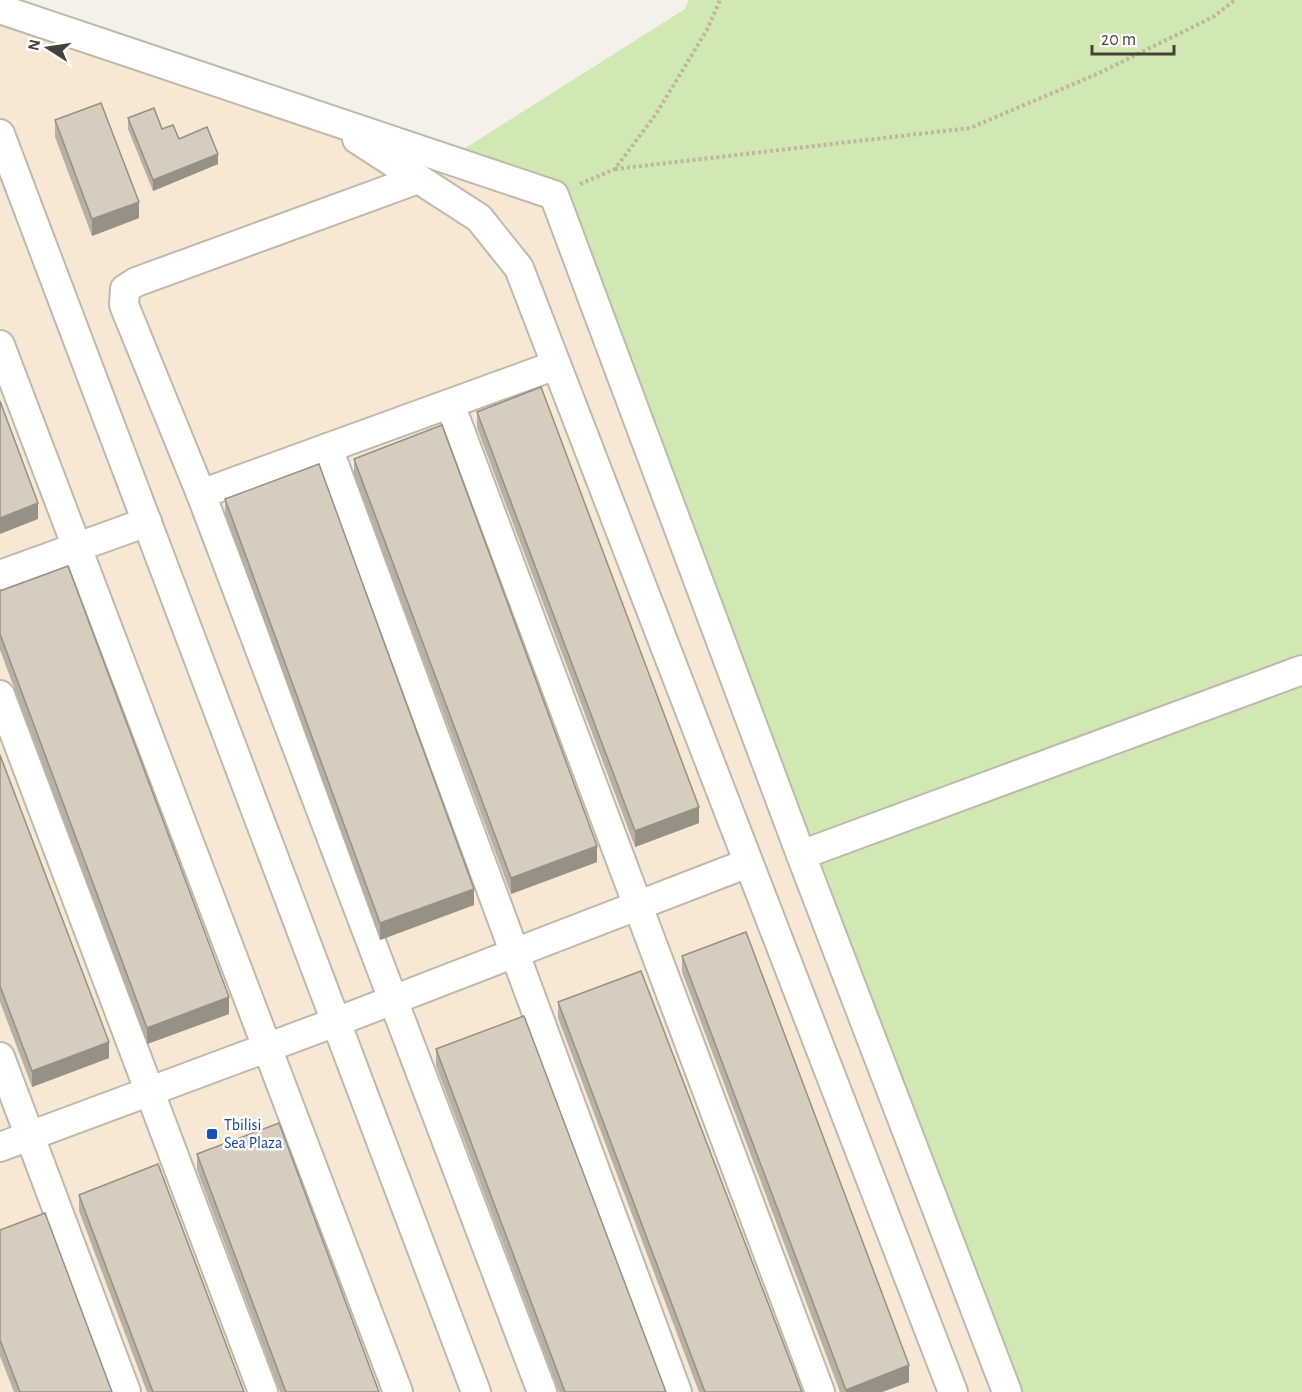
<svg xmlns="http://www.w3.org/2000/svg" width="1302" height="1392" font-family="'Alegreya Sans',sans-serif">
<rect width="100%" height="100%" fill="#f4f1e9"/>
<path fill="#f6e8d5" d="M0,9L554,195L1007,1392H0Z"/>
<path fill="#d0e8b2" d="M689,0H1302V1392H1007L554,195L448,159L685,9Z"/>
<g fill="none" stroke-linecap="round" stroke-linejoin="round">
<defs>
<g id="minor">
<path d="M0,9L554,195L801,855L1007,1392"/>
<path d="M0,134L476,1392"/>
<path d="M357,139L479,218L519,268L953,1392"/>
<path d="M0,345L398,1392"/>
<path d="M450,404L820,1392"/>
<path d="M328,448L677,1392"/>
<path d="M201,494L124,305L125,289L136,282L418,179"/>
<path d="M0,575L147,522"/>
<path d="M0,695L263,1392"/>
<path d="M801,855L1302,670"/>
<path d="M0,1057L126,1392"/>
<path d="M0,1147L336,1022L748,863"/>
<path d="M542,1392L201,494L556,365"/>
</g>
</defs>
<use href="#minor" stroke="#c0b9ab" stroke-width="32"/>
<g stroke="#c2b49d" stroke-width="4" stroke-dasharray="3 3" stroke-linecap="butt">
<path d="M615,169L970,128L1097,74L1213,17L1235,0"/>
<path d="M580,184L615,169L656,114L707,30L720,0"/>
</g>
<use href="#minor" stroke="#fff" stroke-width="28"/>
</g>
<g fill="#b8b0a3">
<path d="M128,118L162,129L179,139L218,164L153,191L128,129Z"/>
<path d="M55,120L139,218L92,236L55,137Z"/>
<path d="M477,412L699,823L635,847L477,428Z"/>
<path d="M354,459L597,862L511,894L354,475Z"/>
<path d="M225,499L474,905L380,940L225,515Z"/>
<path d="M0,591L229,1014L147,1044L0,650Z"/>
<path d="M0,755L109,1058L32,1087L0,1002Z"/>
<path d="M682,956L909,1382L882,1392H840L682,972Z"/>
<path d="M558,1002L802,1392H699L558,1018Z"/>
<path d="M436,1049L666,1392H559L436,1066Z"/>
<path d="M197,1154L379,1392H280L197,1170Z"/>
<path d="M79,1195L244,1392H147L79,1211Z"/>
<path d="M0,1230L112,1392H14L0,1356Z"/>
</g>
<g fill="#969085">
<path d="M218,154V164L153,191V180Z"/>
<path d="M139,202V218L92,236V219Z"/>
<path d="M38,503V519L0,534V518Z"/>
<path d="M699,807V823L635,847V831Z"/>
<path d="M597,846V862L511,894V878Z"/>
<path d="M474,889V905L380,940V923Z"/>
<path d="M229,997V1014L147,1044V1028Z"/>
<path d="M109,1042V1058L32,1087V1071Z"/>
<path d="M909,1365V1382L882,1392H846V1390Z"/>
</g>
<g fill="#d6cdbe" stroke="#969085" stroke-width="1.5">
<path d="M101,103L139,202L92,219L55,120Z"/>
<path d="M154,108L162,129L173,125L179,139L207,127L218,154L153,180L128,118Z"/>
<path d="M541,387L699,807L635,831L477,412Z"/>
<path d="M0,401L38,503L0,518Z"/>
<path d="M442,425L597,846L511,878L354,459Z"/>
<path d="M319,464L474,889L380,923L225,499Z"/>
<path d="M68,566L229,997L147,1028L0,634V591Z"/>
<path d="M0,755L109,1042L32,1071L0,986Z"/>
<path d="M746,932L909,1365L846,1390L682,956Z"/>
<path d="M641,971L802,1392H705L558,1002Z"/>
<path d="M524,1016L666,1392H565L436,1049Z"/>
<path d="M279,1123L379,1392H286L197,1154Z"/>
<path d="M158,1164L244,1392H153L79,1195Z"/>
<path d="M45,1213L112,1392H20L0,1340V1230Z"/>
</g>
<rect fill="#1a4fb4" stroke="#fff" stroke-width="2" x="206" y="1128" width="12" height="12" rx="3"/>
<g text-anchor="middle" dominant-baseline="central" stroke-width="5" stroke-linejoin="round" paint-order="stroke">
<g font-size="16" fill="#164399" stroke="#fff" text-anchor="start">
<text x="224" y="1125">Tbilisi<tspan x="224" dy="18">Sea Plaza</tspan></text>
</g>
</g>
<g transform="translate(48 48) rotate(282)" stroke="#ffffff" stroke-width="4.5" paint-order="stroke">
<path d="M0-4.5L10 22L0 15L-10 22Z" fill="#484137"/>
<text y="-9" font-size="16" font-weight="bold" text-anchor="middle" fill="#484137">N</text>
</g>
<path d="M1092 45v9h82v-9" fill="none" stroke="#484137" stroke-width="3"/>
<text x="1101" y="45" font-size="18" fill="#484137" stroke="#ffffff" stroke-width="4.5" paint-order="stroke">20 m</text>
</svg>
